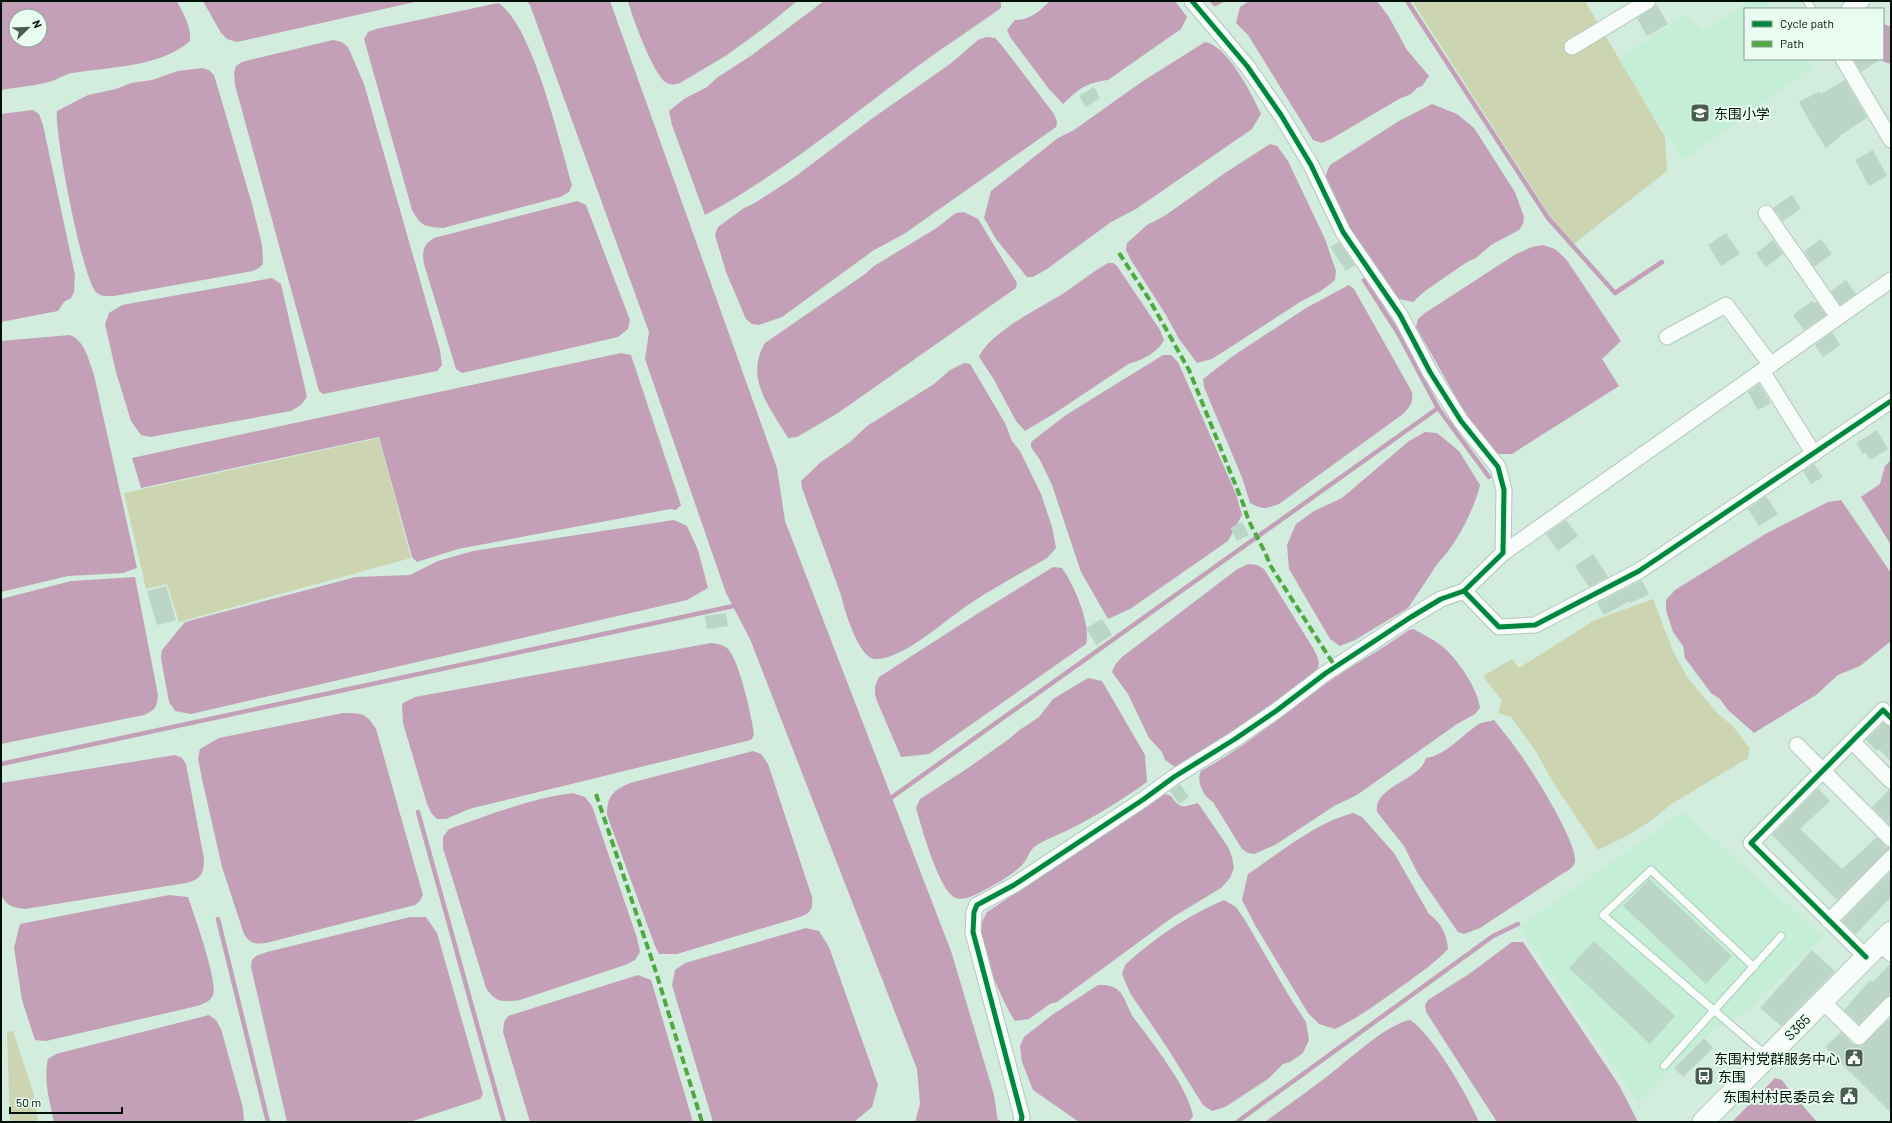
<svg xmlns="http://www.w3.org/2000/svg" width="1892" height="1123" font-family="Barlow,'Noto Sans SC',sans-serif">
<rect width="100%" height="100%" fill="#d2ecdd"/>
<g fill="#c4efd6">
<path d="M1752,1H1767L1772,9H1745V59H1807L1813,67L1683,160L1617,60L1686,14L1702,31Z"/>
<path d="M1683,812L1823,937L1748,1010L1704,1037L1638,1102L1519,927Z"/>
</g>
<g fill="#cdd4b2">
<path d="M1412,1H1585L1665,137L1667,171L1570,247Z"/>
<path d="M379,438L411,558L179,622L167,584L146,589L124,493Z"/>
<path d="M1653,599L1673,651L1687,677L1718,714L1732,725L1750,749L1748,758L1670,805L1652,820L1627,836L1598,850L1554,784L1535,750L1511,717L1498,713L1502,701L1483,676L1512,659L1519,668L1595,620Z"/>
<path d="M13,1031L34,1095L38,1122H10L7,1032Z"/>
</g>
<g fill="#c3a0b7" fill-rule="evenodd">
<path d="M1,1H177C183,13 192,28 190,41C161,67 109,67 72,73C65,74 59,79 52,81C36,86 18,87 1,90ZM16,16H40V40H16Z"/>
<path d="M203,1H419L237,42L227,39L221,33Z"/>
<path d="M526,1H610L777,468L785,521L951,951L994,1095L998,1122H915L920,1104L917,1069L750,639L726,593L645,359L649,332L530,5Z"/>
<path d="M628,1H797L768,25L727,55L680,83C674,85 670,85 665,82C653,73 632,17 628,1Z"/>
<path d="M824,1L1001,2V8C969,31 937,51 906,75C841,124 777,176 705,215L672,125L669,111L684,99L707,87L718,77L752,55Z"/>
<path d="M1050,1H1175L1187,17L1181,29L1108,80C1085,83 1079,89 1063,104L1049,89L1010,37L1007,30L1015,20C1029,21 1041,10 1050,1Z"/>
<path d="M1249,1H1377L1389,17L1407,50L1429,76L1422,86L1417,88L1411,94L1399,99L1331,139L1322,143L1313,140L1248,35L1236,23L1240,7Z"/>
<path d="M498,3C532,23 560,144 572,185L569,192L560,197L443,228C425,227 421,226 412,210L364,39L368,32L376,29Z"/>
<path d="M986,37L995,38L1003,47L1054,114L1057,122L1056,127L904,234L874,250L782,317L759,325L752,324L746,319L726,272L715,235L718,227L744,208L753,204L792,179L870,120L950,64L978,40Z"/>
<path d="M333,40L342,42L348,47L364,84L440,350L442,365L437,371L427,373L323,394L319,391L235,85L234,72L236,66L242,62Z"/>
<path d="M1205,42C1227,45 1252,94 1261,114L1252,129L1136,209L1111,222L1047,269L1033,277H1027L996,239L984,218L991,191L1058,138L1074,130L1143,81Z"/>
<path d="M202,68L209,70L214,75L252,204L262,245L263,264L259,268L253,271L114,296C107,296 101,297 96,292C83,280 54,132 57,111L88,95L116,89L131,83L152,80L178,71Z"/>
<path d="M1432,104L1457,114L1474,128L1515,192L1524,217L1523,224L1519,230L1491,245L1476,258L1467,262L1425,291L1413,302L1399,299L1376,268L1341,217L1326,182V174L1330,165L1341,158L1399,121Z"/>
<path d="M33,110L39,114L43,125L75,275L74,292L71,298L64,302L58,311L1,322V114Z"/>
<path d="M1270,144L1277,146L1288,161L1325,239L1336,271L1335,280L1321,291L1300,302L1212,359L1197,363L1179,339L1166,315L1131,260L1126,250L1127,243L1147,225L1166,215L1225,173Z"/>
<path d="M577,201L586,205L630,320L628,329L618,337L462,373L456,369L424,264C422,251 423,245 434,238Z"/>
<path d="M964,212L978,219L1017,283L1016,288L838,413L797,437L788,438C770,407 744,379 765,343L865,274L874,266L935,229L956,213Z"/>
<path d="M1543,245L1555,249L1566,259L1621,341L1602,359L1619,386L1512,454H1499L1493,450L1469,420L1416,327L1418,319L1425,313L1516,254L1532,247Z"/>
<path d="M1108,263H1113L1117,266L1160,330L1164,340C1159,351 1142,361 1130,363L1052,415L1025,431L1016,421L993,378L979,357C990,332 1040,308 1064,293C1079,283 1092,272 1108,263Z"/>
<path d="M272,278L281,284L307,397L301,405L291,411L150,437L141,435L131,421L116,372L105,324L109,313L122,305Z"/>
<path d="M1349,285L1354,289L1412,392C1413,402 1411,406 1403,414L1279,504C1266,509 1263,510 1250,503L1243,480L1204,387L1203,379L1233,356L1306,308Z"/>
<path d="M70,335C85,341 89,361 94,375L137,568L123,573L68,576L1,592V341Z"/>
<path d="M621,353L631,355L681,505L676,510L670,509L458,549L417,562L412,557L379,437L141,488L132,458Z"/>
<path d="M1163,355H1171L1178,362L1236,494L1242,515L1228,541L1130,609L1108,619L1081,572L1052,485L1040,460L1031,447V442L1066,415Z"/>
<path d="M964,363L970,364L1005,423L1012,441L1020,451L1041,494L1052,527L1056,548L1047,558C1021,573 995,587 971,603C947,618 904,660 875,659C859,659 844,609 841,595L802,488L801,481L821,462L850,442L867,426L934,384L950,370Z"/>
<path d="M1425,432L1437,433L1459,451L1480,485C1474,510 1456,545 1438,563L1408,608L1355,640L1340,646L1330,639L1289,569L1287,545L1296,524L1314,511L1342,498L1409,441Z"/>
<path d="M1891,460V545L1861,497L1880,484L1885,466Z"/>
<path d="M1841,500L1891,573V641L1860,666L1838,675L1816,695L1754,733L1728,710L1720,699L1711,693L1685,658L1683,646L1673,632L1666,610V600L1675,590L1767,533L1828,502Z"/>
<path d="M674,520L687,526L698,550L708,588L687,600L191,714L175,711L169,702L161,658L162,650L185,622L356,577L410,575L438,561L473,551Z"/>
<path d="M1248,564L1257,565L1264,569L1313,648C1316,654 1321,661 1318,668C1312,681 1195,755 1175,767L1165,760L1162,752L1149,738L1128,694L1112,672L1115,665L1122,657L1236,570Z"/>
<path d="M1053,567L1062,568C1074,585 1091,624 1086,644L929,754L901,757L877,701C874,692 874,686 879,677L977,614Z"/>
<path d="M135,577L158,695C157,707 155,710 144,715L1,744V599L71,581Z"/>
<path d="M1414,629C1423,635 1435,640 1443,647C1458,660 1478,689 1480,708L1475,714L1457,724L1357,795L1334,806L1275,845L1254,854L1248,853L1242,849L1213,802C1203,796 1196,782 1201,771C1245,747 1284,714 1324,685C1352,665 1381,650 1409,630Z"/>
<path d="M711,643C718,644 722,644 728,649C739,660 752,717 754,735L751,740L469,809L446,819H437L432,814L427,804L403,723L402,707L403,703L415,697Z"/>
<path d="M1088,678L1102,681L1145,755L1147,782C1123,799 1098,815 1072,828C1061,834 1043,840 1034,847C1029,852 1027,860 1022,865C1013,874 1001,881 990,887C982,891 965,902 956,898C939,892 921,825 916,808L920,799L968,768L1009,739L1018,731L1039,717L1053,699Z"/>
<path d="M343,713C362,713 366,713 376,729L423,895L420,901L415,905L266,943C255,944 250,944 244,934L222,867L202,779L198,758L200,749L219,738Z"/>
<path d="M1494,720C1501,729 1509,738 1515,747C1529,765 1577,841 1575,861C1574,868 1567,871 1562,874L1480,928L1464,934L1458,932L1418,874L1404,846L1377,812C1373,786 1420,781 1426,758C1446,755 1460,737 1476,726C1480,722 1488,722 1494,720Z"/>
<path d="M753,751L761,754L768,764L812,897C813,909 811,913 800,917L677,954H659L655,946L607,815C607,795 613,791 630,783Z"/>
<path d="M175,755L182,758L186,764L204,859C204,874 201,879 186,883L25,909C12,907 8,907 1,895V783Z"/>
<path d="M573,793L585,797L592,806L637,938L640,952L635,960L625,965L520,1000C502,1002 496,1003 486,988L443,848V837L449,829C490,815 531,798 573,793Z"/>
<path d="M1165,794L1171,796C1181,810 1182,807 1198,803L1228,847L1232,857L1234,868L1230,878L1221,888L1173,917L1057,1002L1050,1004L1029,1019L1015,1021C1003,1003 978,947 981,926C982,921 985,916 987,912Z"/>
<path d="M1353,813L1362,817L1394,853L1429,914C1441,922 1447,935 1448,949C1435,963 1420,973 1405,984C1382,1000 1360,1017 1335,1029L1319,1024L1308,1013L1255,925L1242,900L1248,874C1281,852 1315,823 1353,813Z"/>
<path d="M169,895L188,897C194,915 218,981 213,995C210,1003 200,1005 193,1007L46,1041L35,1040L22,1000L14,948L20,924Z"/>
<path d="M1224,900L1236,907L1245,920L1289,996L1306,1022L1309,1040L1303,1053L1290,1062L1283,1064L1268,1079L1225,1107L1212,1111L1203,1105L1166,1046L1130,993L1122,974L1125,965C1156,937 1185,917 1224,900Z"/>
<path d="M410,917H426L437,933L483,1094L480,1099L410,1122H287L251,967L252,960L256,956L267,952Z"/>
<path d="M806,928L819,931L829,947L878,1085L872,1107L854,1122H713L672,985L675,970L685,963Z"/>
<path d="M1512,942H1523L1619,1085L1638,1122H1497L1426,1012L1425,1005L1428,1000L1469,974Z"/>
<path d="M638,975L651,980L693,1122H530L503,1032L504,1022L508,1016Z"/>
<path d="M1098,985C1106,985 1114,985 1120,992C1126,999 1128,1009 1133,1017C1151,1041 1188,1087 1193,1116L1189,1122H1079L1033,1090L1022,1062L1020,1046L1024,1037L1052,1015Z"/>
<path d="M209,1015L216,1020L221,1029L243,1108L244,1122H54C50,1102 43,1080 48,1059L56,1054Z"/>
<path d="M1410,1020C1433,1035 1468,1096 1479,1122H1265C1282,1109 1300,1097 1317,1084C1341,1068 1383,1025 1410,1020Z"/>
<path d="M1775,1078L1782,1080L1790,1091L1817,1122H1732Z"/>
</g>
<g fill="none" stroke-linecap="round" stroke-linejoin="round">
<g stroke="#c3a0b7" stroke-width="4.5">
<path d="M1212,1L1215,4L1221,1"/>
<path d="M1407,1L1548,218L1615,293L1662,262"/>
<path d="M1364,280L1398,333L1438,408L1489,477"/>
<path d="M1,764L738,605"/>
<path d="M888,800L1438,408"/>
<path d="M418,812L504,1122"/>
<path d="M218,919L268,1122"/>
<path d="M996,1122H998"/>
<path d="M1237,1122L1493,936L1518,924"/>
</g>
<path stroke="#c3a0b7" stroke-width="27" d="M1883,38L1891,50"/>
</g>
<g fill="#bbd5c7">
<path d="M1657,5L1668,24L1647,36L1637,18Z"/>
<path d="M1853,59H1881L1861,72Z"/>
<path d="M1845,80L1867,118L1839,136L1840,137L1826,148L1817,134L1799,102L1820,91L1821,94Z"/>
<path d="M1094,87L1100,98L1086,107L1079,96Z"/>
<path d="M1873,150L1887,176L1869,186L1855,160Z"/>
<path d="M1792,195L1801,209L1783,221L1773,208Z"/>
<path d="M1726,233L1740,254L1721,266L1708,245Z"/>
<path d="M1821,239L1832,254L1814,267L1804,251Z"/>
<path d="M1773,240L1783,254L1766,267L1756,253Z"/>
<path d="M1339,242L1355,265L1346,271L1330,247Z"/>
<path d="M1846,280L1856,294L1840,305L1831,291Z"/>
<path d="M1812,301L1814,303L1817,302L1826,315L1804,330L1793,315Z"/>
<path d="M1832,332L1840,345L1823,357L1815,345Z"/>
<path d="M1759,384L1771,403L1758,410L1748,392Z"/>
<path d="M1877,430L1888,449L1870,460L1865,452L1863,454L1856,443Z"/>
<path d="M1814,464L1823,477L1811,484L1803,471Z"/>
<path d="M1766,496L1778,514L1759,526L1748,509Z"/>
<path d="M1566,520L1578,536L1558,551L1546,534Z"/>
<path d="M1242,522L1249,535L1237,541L1230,528Z"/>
<path d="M1593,554L1608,577L1589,587L1575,566Z"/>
<path d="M1642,580L1649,594L1631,603L1630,601L1604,615L1597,603Z"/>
<path d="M166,586L176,620L157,625L147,591Z"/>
<path d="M726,613L728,626L707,629L705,616Z"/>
<path d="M1102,619L1112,635L1096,645L1086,628Z"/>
<path d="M1883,723L1891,727V762L1879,749L1877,751L1866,740Z"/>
<path d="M1180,784L1189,797L1179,804L1170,791Z"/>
<path d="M1818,788L1830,801L1800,829L1842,869L1877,837L1885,846L1891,848L1885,852L1837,900L1772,835Z"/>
<path d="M1889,790H1891V826L1872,807Z"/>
<path d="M1891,871V897L1856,934L1842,921Z"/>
<path d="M1649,879L1732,956L1706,984L1623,906Z"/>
<path d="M1594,941L1675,1016L1650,1044L1569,968Z"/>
<path d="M1812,950L1835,971L1781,1026L1760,1008Z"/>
<path d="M1891,963V995L1885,998L1859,1024L1844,1010L1870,980L1873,982Z"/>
<path d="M1889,1019L1891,1021V1113L1825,1047L1841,1032L1853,1044L1862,1046Z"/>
<path d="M1704,1038L1713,1048L1683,1077L1674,1068Z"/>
</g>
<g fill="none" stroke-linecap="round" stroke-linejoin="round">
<defs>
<g id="lane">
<path d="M1807,1L1812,9"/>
<path d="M1754,967L1651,870L1603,915L1766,1055"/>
<path d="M1664,1066L1781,936"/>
</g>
<g id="street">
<path d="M1849,9L1862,1"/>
<path d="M1572,47L1648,1"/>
<path d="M1843,59L1891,140"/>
<path d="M1766,213L1838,317"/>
<path d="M1667,337L1726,305L1771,365"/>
<path d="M1762,371L1814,454"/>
<path d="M1503,553L1891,280"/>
<path d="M1464,591L1499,627L1535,625L1639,571L1891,401"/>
<path d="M1852,741L1891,781"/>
<path d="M1797,745L1891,839"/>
<path d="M1829,921L1891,858"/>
<path d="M1880,943L1891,954"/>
<path d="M1866,957L1751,843L1883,710L1891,718"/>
<path d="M1822,1001L1859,1037L1891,1004"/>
<path d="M1021,1122L1022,1117L973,932L974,912L977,905L1014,885L1144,799L1174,777L1235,739L1276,711L1326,673L1411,617L1441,599L1464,591L1503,553L1504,490L1498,467L1461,421L1430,372L1400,315L1343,232L1311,165L1281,115L1247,66L1192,1"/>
</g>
<path id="secondary" d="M1703,1122L1891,932"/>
</defs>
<use href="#lane" stroke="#b2c8bb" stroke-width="9"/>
<use href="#street" stroke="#b2c8bb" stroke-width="17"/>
<use href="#secondary" stroke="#b2c8bb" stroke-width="23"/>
<use href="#lane" stroke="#f8fcfa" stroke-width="7"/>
<use href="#street" stroke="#f8fcfa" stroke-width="15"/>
<use href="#secondary" stroke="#f8fcfa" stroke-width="21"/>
<g stroke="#4fa841" stroke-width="4" stroke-dasharray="8 4" stroke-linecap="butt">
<path d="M1119,253L1149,299L1189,370L1244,506C1249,527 1263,544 1270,565L1336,668"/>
<path d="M596,794L655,969L702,1122"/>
</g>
<defs>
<g id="cycleway">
<path d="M1464,591L1499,627L1535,625L1639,571L1891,401"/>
<path d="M1866,957L1751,843L1883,710L1891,718"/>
<path d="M1021,1122L1022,1117L973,932L974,912L977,905L1014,885L1144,799L1174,777L1235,739L1276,711L1326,673L1411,617L1441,599L1464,591L1503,553L1504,490L1498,467L1461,421L1430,372L1400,315L1343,232L1311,165L1281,115L1247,66L1192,1"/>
</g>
</defs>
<use href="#cycleway" stroke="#e9fcf1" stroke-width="8"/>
<use href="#cycleway" stroke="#00873e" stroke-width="5"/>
</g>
<defs>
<symbol id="school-square" viewBox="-11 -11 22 22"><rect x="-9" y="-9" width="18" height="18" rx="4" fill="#4a5d53" stroke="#e9fcf1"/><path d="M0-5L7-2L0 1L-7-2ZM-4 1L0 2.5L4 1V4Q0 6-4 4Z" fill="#fff"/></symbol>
<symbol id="civic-square" viewBox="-11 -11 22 22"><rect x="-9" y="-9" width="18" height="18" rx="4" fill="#4a5d53" stroke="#e9fcf1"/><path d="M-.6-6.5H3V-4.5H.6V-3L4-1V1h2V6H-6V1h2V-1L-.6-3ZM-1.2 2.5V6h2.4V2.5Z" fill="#fff"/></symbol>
<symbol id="bus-square" viewBox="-11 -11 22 22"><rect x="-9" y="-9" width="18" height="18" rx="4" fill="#4a5d53" stroke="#e9fcf1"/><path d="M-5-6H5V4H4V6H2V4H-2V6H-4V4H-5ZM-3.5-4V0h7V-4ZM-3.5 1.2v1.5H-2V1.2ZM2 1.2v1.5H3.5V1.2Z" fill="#fff"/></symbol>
</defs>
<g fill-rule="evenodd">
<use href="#school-square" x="1689" y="102" width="22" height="22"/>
<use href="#civic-square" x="1843" y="1047" width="22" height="22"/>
<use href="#bus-square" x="1693" y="1065" width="22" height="22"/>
<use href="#civic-square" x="1838" y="1085" width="22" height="22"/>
</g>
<g text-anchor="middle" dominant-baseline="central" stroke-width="4" stroke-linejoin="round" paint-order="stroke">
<g font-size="14" fill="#011008" stroke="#e9fcf1" text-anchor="start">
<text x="1714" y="113">东围小学</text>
<text x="1840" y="1058" text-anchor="end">东围村党群服务中心</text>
<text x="1718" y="1076">东围</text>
<text x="1835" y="1096" text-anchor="end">东围村村民委员会</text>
</g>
<g font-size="14" fill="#011008" stroke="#e9fcf1">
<text transform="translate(1797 1027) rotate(-45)">S365</text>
</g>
</g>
<rect width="1892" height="1123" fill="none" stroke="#011008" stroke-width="4"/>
<rect x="1744" y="8" width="140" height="52" fill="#e9fcf1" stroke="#8c9e94"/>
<rect x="1752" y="21" width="20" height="6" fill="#00873e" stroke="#8c9e94"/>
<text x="1780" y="28" font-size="12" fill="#011008">Cycle path</text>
<rect x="1752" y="41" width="20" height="6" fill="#4fa841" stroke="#8c9e94"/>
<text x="1780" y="48" font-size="12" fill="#011008">Path</text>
<g transform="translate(28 28) rotate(67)"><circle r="19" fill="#e9fcf1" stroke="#8c9e94"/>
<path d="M0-3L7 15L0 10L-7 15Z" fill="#4a5d53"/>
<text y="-6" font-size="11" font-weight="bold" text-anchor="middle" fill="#011008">N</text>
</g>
<path d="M10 1107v6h112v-6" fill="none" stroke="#011008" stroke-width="2"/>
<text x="16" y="1107" font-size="12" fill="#011008" stroke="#e9fcf1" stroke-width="3" paint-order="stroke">50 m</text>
</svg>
